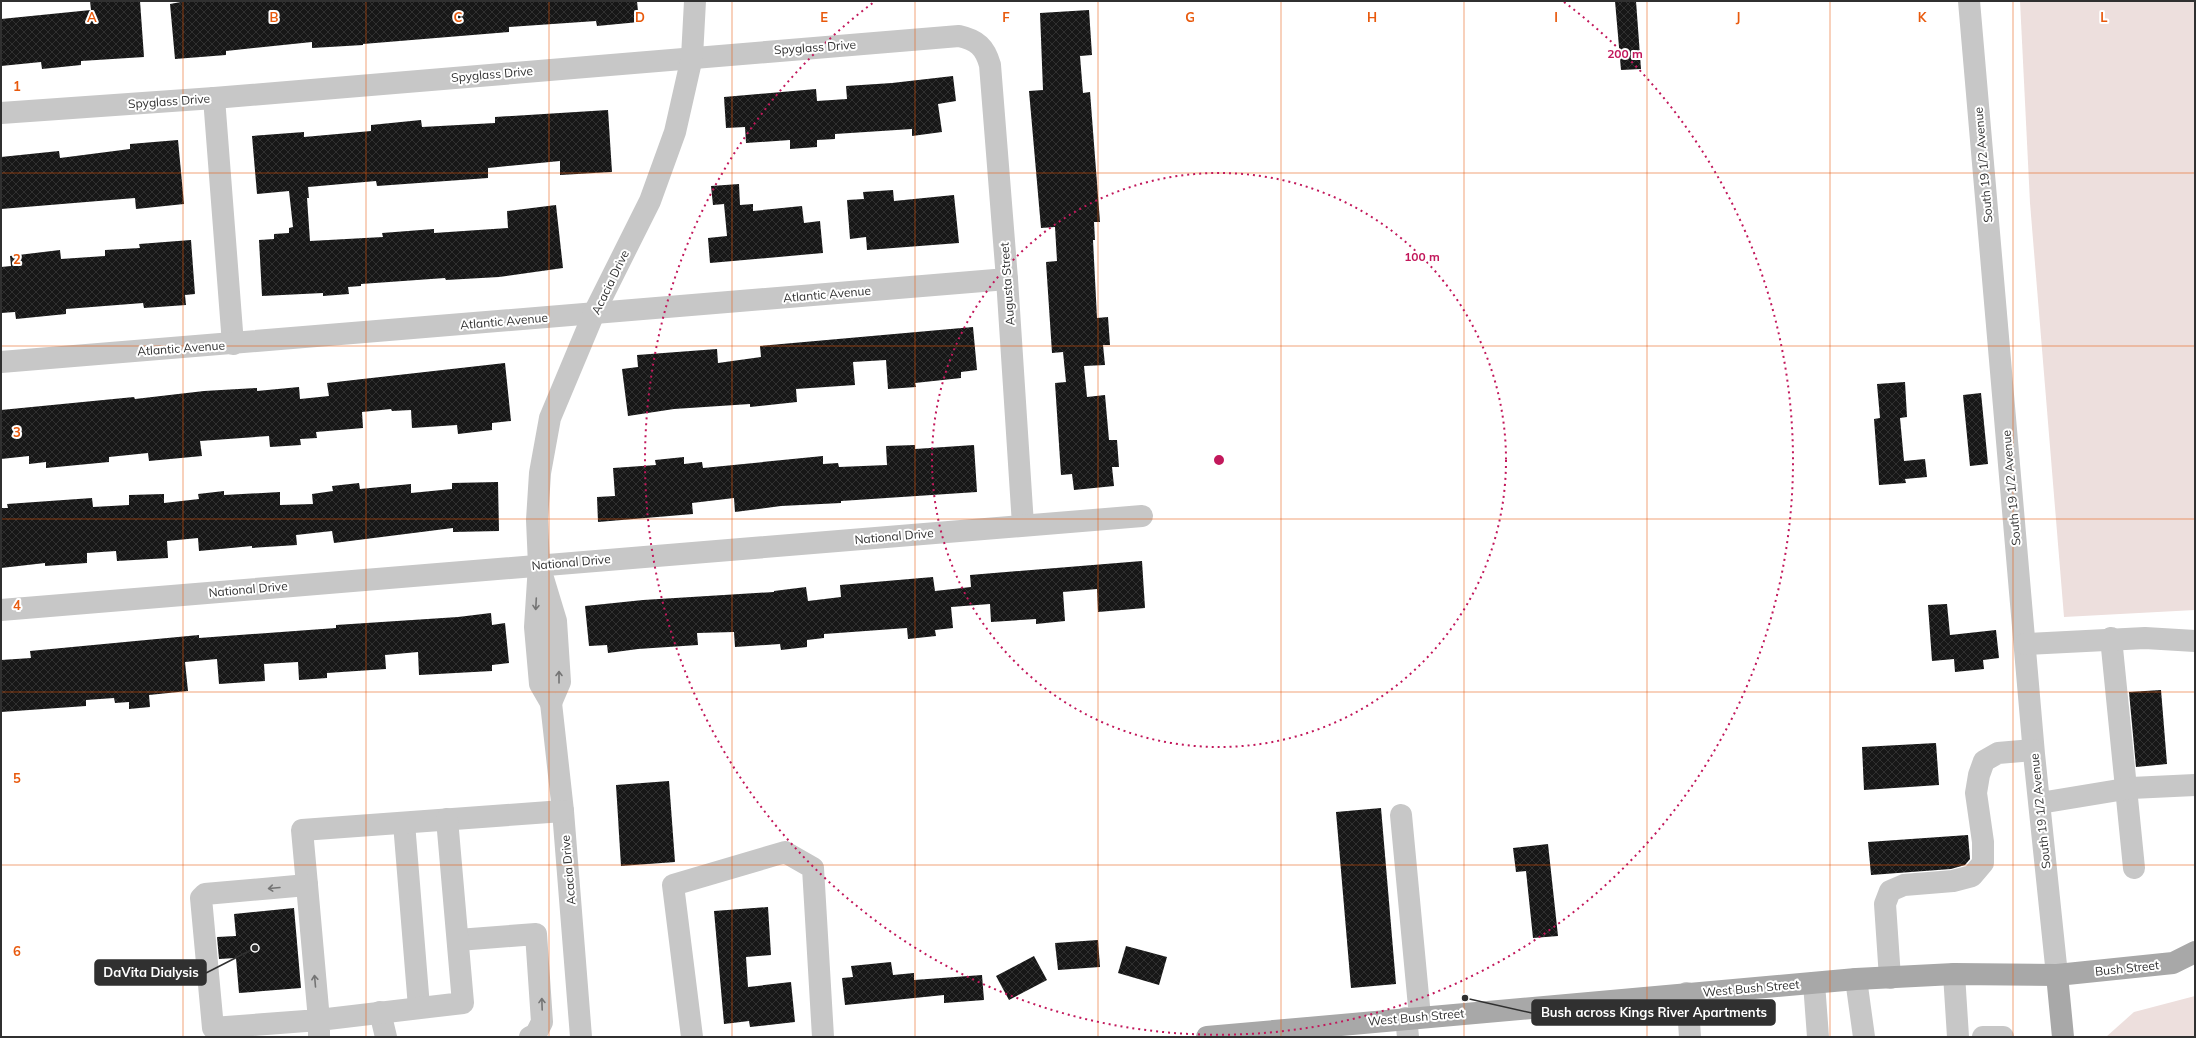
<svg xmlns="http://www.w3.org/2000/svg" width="2196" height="1038" font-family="Mulish,sans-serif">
<defs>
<pattern id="building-cross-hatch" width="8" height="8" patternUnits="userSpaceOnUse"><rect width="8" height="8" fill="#171717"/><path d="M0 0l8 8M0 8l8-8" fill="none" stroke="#303030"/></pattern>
</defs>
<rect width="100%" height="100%" fill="#fff"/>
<g fill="#eddfdd">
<path d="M2020,1H2195V610L2064,617L2030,203Z"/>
<path d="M2195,996V1037H2106L2134,1012Z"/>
</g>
<g fill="url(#building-cross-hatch)">
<path d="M90,1H140L144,57L81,61V65L42,69L41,62L1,66V19L91,10Z"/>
<path d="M186,1H637L639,22L597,26L596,21L509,27V32L363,44V45L312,48V42L226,51V55L175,59L170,4Z"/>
<path d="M1615,1H1636L1641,69L1621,70Z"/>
<path d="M1089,10L1092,55L1080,56L1083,93L1090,92L1100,222H1094L1095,240H1093L1097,318L1108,317L1110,345H1103L1105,365L1084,366L1087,397L1105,395L1109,440H1117L1119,467H1112L1114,486L1074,490L1072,474L1061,475L1055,383L1066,382L1063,352L1052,353L1046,262L1057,261L1055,227L1041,228L1029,91L1043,90L1040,13Z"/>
<path d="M953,76L956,101L938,104L942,132L912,136V129L835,134V139L817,140V147L790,149V140L746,143L745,127L726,128L724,97L816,89L817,101L847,99L846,86L892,83Z"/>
<path d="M608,110L612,172L560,175V161L488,168V178L377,186L376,181L308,187L309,198H307L310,241L383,237L382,233L434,229V233L508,228L507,211L556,205L563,268L499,277L446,280L445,278L361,284V286L348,287L349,294L323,296V293L262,296L259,240L274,239V234L289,233V228L293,227L289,191L257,194L252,136L304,132V137L371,131V125L421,120L422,127L495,123V117Z"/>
<path d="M178,140L184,204L136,209L135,198L1,209V157L59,151L60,158L130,149V144Z"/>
<path d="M739,184L740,205L753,204V211L802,206L804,223L820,221L823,253L710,263L708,238L727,236L724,204L713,205L711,186Z"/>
<path d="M893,190L894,201L954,195L959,243L867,250L866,237L850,239L847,200L864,199L863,192Z"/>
<path d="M191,240L195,294L185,295L186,305L144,308L143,303L66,309V314L16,319L15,312L1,313V267L11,266L10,256L60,250L61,259L105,256V250L140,248L139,244Z"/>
<path d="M973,327L977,370L961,372V378L915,383L916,387L888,389L886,360L853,362L855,385L796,389L797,402L750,407V404L674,409L628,416L622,369L638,367L637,355L717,349L718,363L761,357L760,346Z"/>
<path d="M505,363L511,421L492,423V430L458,434L457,425L412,428L411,410L392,411L391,409L362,412L363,428L316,432L317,438L300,439L301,445L270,447L269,436L200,441L202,456L149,461L148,453L109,457V462L46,468V462L29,464V456L1,459V410L134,397L135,399L204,391L257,388V391L299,387L300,399L329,396L327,383Z"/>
<path d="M1905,382L1907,417L1900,418L1904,461L1925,459L1927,477L1905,479L1906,483L1879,485L1874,419L1880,418L1877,384Z"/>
<path d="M1981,393L1988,464L1970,466L1963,395Z"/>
<path d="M915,445V449L974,445L977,492L841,501V503L781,506L735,512L734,498L692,503L693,514L598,522L597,497L615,496L613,468L656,465L655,460L684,457V464L702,462L703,468L823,456V464L838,463L839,467L887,465L886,446Z"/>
<path d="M498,482L499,531L453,532V528L334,543L332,531L296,535L297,545L252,548V546L199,551L198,538L167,541L168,558L117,561L116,551L87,553V563L45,566V563L1,568V508H8L7,504L92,498L93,507L129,505V495L164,494V503L199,499L198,494L224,491V495L280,492V505L313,504L312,494L333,491L332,486L359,483L360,489L411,484V493L452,489V483Z"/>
<path d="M1142,561L1145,608L1098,612L1097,589L1063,592L1065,621L1036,624V619L991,622L990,604L951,607L953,628L935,630L936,636L908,639L907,628L824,634V638L807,640V647L781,650L780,644L735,647L734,632L697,633L698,645L638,649L608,653L607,645L589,646L585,606L643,600L774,592V591L806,587L808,601L841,597L840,585L933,577L935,591L971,587L970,575Z"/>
<path d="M1947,604L1950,635L1996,630L1999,658L1983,660L1984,669L1955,672L1954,659L1932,661L1928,605Z"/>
<path d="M491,613L492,625L505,623L509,663L492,665V671L419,675L418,652L385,655L386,669L327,673V678L299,680L298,662L264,664L265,681L219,684L217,659L185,662L188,691L149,695L150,707L129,709V702L115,703L114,698L86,700V706L1,712V660L31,658L30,651L199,635V638L336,628V625L458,617Z"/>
<path d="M2161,690L2167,764L2136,767L2129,692Z"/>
<path d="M1936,743L1939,785L1864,790L1862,747Z"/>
<path d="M669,781L675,862L621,866L616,785Z"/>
<path d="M1381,808L1396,984L1351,988L1336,812Z"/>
<path d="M1968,835L1970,859L1965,865L1951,869L1871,875L1868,842Z"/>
<path d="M1548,844L1558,936L1533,938L1526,871L1516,872L1513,848Z"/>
<path d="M768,907L771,955L746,957L748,987L791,982L795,1022L750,1027L749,1021L724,1024L714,911Z"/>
<path d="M294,908L301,988L239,993L236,958L219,959L217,937L236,936L234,914Z"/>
<path d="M1098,940L1100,967L1058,970L1055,943Z"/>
<path d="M1126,946L1167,957L1159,985L1118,973Z"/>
<path d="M1034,956L1047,980L1009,1000L996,976Z"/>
<path d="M891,962L893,975L914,973V980L982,975L984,1000L944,1003V995L845,1005L842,978L853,977L851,966Z"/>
</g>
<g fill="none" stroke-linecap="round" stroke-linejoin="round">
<g stroke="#c7c7c7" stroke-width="22">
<path d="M1969,1L2034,754L2057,975"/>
<path d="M214,98L233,344"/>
<path d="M1,113L214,98L959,36C977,40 985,47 990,65L1007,279L1023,525"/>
<path d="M1,362L1007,279"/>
<path d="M539,565L556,621L560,682L551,703L540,684L535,627L539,565L537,520L540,473L550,418L594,313L650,201L675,132L692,57L695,1"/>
<path d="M1,610L1142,516"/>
<path d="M2111,638L2134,868"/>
<path d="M2025,644L2145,638L2195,641"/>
<path d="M551,703L563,811L581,1037"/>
<path d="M2040,803L2131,788L2195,785"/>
<path d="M1401,815L1420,1017"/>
<path d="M404,823L419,1007"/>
<path d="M307,885L302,830L563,811"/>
<path d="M458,940L536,934L542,1022L536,1034L530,1037"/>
<path d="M1954,974L1958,1037"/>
<path d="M1890,978L1885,904L1890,891L1904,885L1953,881L1972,876L1983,863V842L1976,793L1979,775L1984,761L1998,753L2033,750"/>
<path d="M1856,979L1864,1037"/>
<path d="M1814,983L1818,1037"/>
<path d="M1687,993L1690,1037"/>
<path d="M380,1012L386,1037"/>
<path d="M1406,1018L1408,1037"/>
<path d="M319,1037V1020L307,885L205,894L201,898L213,1028L319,1020L463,1003L447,819"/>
<path d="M692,1037L673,885L785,852L813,868L823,1037"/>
<path d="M1983,1037H2003"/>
</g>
<g stroke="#a8a8a8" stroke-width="22">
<path d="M2057,975L2063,1037"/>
<path d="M1207,1037L1856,979L1954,974L2057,975L2173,963L2195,952"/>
</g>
</g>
<defs><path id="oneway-shaft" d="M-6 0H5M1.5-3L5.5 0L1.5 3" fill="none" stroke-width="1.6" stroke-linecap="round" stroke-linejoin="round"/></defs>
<g stroke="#747474">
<use href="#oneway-shaft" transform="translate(536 604) rotate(93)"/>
<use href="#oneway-shaft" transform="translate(559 677) rotate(-90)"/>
<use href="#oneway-shaft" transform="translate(274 888) rotate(175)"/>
<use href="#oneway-shaft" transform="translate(315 981) rotate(-95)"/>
<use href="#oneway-shaft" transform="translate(542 1004) rotate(-92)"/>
</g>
<path fill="none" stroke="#e8590c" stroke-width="1" stroke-opacity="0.55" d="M183,1V1037M366,1V1037M549,1V1037M732,1V1037M915,1V1037M1098,1V1037M1281,1V1037M1464,1V1037M1647,1V1037M1830,1V1037M2013,1V1037M1,173H2195M1,346H2195M1,519H2195M1,692H2195M1,865H2195"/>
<g fill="none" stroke="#c2185b" stroke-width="2" stroke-dasharray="2 4">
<circle cx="1219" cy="460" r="287"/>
<path d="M1564 2A574 574 0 1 1 874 2"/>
</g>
<g text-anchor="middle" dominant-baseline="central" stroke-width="4" stroke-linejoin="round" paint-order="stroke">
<g font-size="12" fill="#303030" stroke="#fff">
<text transform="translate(815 47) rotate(-4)">Spyglass Drive</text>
<text transform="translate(492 74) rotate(-5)">Spyglass Drive</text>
<text transform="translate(169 101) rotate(-4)">Spyglass Drive</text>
<text transform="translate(1983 165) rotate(-95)">South 19 1/2 Avenue</text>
<text transform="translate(610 282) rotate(-64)">Acacia Drive</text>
<text transform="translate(1007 284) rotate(-94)">Augusta Street</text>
<text transform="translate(827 294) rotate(-5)">Atlantic Avenue</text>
<text transform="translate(504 321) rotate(-5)">Atlantic Avenue</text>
<text transform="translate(181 348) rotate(-4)">Atlantic Avenue</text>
<text transform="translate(2011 488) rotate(-95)">South 19 1/2 Avenue</text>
<text transform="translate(894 536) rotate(-5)">National Drive</text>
<text transform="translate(571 562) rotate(-5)">National Drive</text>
<text transform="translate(248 589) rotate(-5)">National Drive</text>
<text transform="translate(2040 811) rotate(-96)">South 19 1/2 Avenue</text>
<text transform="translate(568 870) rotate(-95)">Acacia Drive</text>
<text transform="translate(2127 968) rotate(-6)">Bush Street</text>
<text transform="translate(1751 988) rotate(-5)">West Bush Street</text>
<text transform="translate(1416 1017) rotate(-5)">West Bush Street</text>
</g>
</g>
<g font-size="13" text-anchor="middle" font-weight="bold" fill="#e8590c" stroke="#fff" stroke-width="4" stroke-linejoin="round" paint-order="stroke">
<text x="92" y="22">A</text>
<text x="274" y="22">B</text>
<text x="458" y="22">C</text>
<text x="640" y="22">D</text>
<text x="824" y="22">E</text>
<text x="1006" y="22">F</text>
<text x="1190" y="22">G</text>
<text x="1372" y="22">H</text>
<text x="1556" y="22">I</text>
<text x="1738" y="22">J</text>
<text x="1922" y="22">K</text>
<text x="2104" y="22">L</text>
<text x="17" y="91">1</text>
<text x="17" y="264">2</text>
<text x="17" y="437">3</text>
<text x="17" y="610">4</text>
<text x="17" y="783">5</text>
<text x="17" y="956">6</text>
</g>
<circle cx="1219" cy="460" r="6" fill="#c2185b" stroke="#fff" stroke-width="2"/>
<g font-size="12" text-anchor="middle" font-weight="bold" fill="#c2185b" stroke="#fff" stroke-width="4" stroke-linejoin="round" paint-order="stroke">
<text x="1625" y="58">200 m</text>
<text x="1422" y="261">100 m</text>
</g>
<path fill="none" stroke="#303030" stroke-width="1.5" d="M255 948L206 973M1465 998L1532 1013"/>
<g fill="#303030" stroke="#fff" stroke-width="1.5">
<circle cx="255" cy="948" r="4"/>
<circle cx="1465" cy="998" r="4"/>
</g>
<g fill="#303030" stroke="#303030" stroke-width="1.5">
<rect x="95" y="960" width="111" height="25" rx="4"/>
<rect x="1532" y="1000" width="243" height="25" rx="4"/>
</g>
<g font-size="13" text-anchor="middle" font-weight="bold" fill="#fff">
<text x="151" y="977">DaVita Dialysis</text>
<text x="1654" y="1017">Bush across Kings River Apartments</text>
</g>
<rect width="2196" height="1038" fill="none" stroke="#303030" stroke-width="4"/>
</svg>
